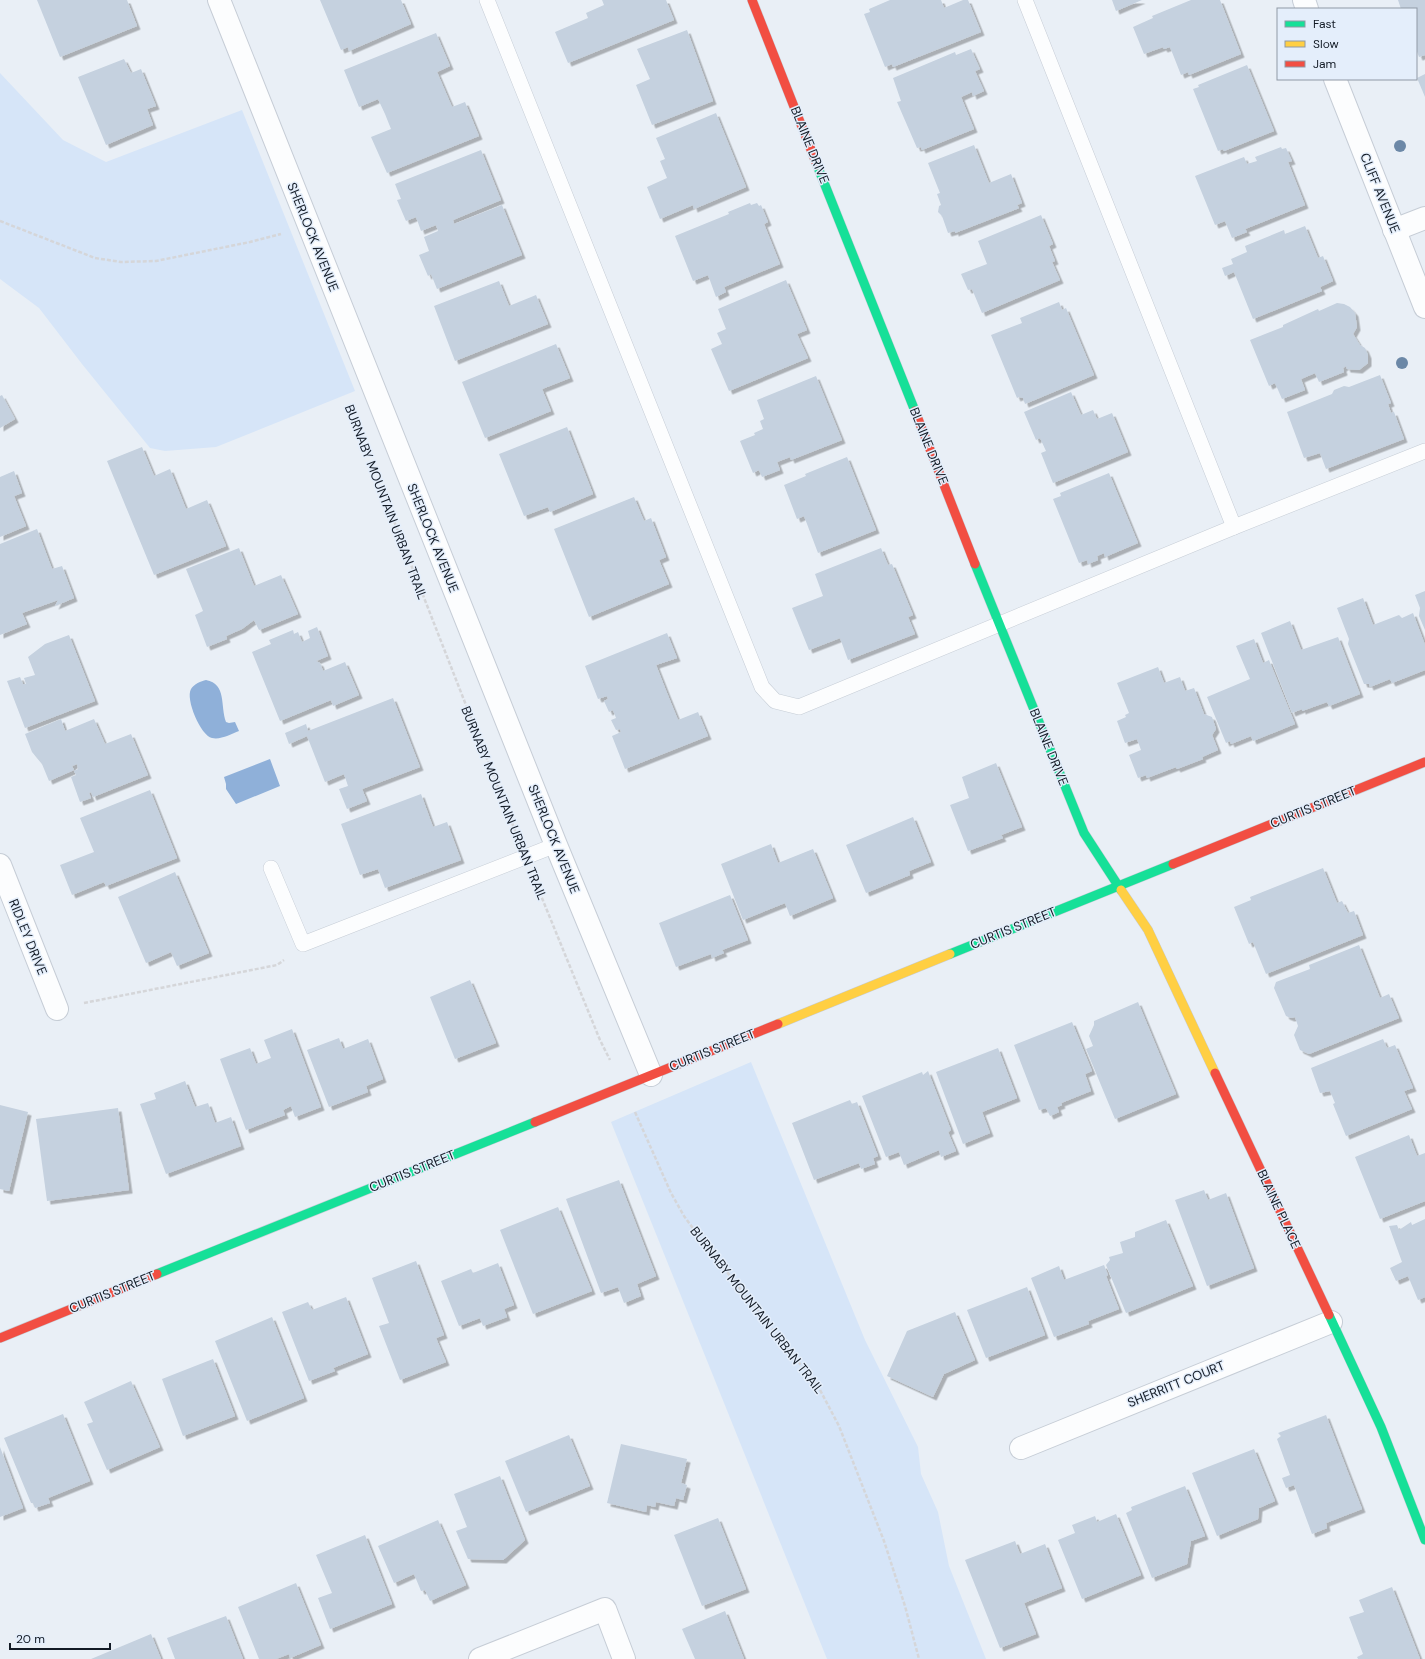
<svg xmlns="http://www.w3.org/2000/svg" width="1425" height="1659" font-family="'DM Sans',sans-serif">
<defs>
<filter id="shadow"><feDropShadow dx="3.5" dy="3.5" stdDeviation="0" flood-color="#0004"/></filter>
</defs>
<rect width="100%" height="100%" fill="#e9eff6"/>
<g fill="#d6e5f8">
<path d="M0,73L63,140L106,162L242,110L355,391L216,447L165,451L150,448L82,364L39,308L0,279Z"/>
<path d="M751,1062L865,1340L918,1447L921,1474L938,1512L949,1566L986,1659H827L611,1122Z"/>
</g>
<g fill="#8fb0d9">
<path d="M206,680C227,684 220,706 226,722L229,723L235,722L239,731C231,734 221,740 212,738C201,736 185,699 191,689C194,684 201,681 206,680Z"/>
<path d="M270,759L280,786L236,804L226,789V784L224,777Z"/>
</g>
<g fill="#c5d1df" filter="url(#shadow)">
<path d="M37,0H127L137,26L60,57Z"/>
<path d="M320,0H401L411,24L349,51L348,47L341,50Z"/>
<path d="M602,0H666L674,20L568,63L555,32L588,18L586,13L604,5Z"/>
<path d="M890,0H941L944,8L963,0H968L981,32L893,67L892,64L885,67L864,14L870,12L869,9Z"/>
<path d="M1112,0H1142L1116,11Z"/>
<path d="M1191,0H1220L1241,54L1189,75L1188,72L1181,75L1170,47L1164,49L1163,47L1144,54L1133,27L1153,18L1152,16Z"/>
<path d="M1398,0H1425V55L1419,57L1416,49V9H1401Z"/>
<path d="M687,30L713,101L652,125L636,85L650,79L637,49Z"/>
<path d="M436,33L450,66L437,72L452,107L465,102L479,136L387,173L371,137L391,129L385,114L378,99L359,107L344,70Z"/>
<path d="M971,49L980,69L975,71L984,91L973,96L972,92L961,97L974,129L922,150L921,147L917,148L897,102L901,101L893,78L955,52L956,55Z"/>
<path d="M124,59L131,73L141,69L156,106L147,109L153,125L106,145L78,77Z"/>
<path d="M1247,65L1274,131L1224,151L1223,149L1218,151L1193,89L1199,87L1198,85Z"/>
<path d="M1425,74V97L1417,78Z"/>
<path d="M716,113L746,187L694,209L693,205L660,219L647,187L667,178L660,161L665,159L656,138Z"/>
<path d="M974,145L989,183L1011,174L1022,203L1017,205L1019,208L955,233V231L948,233L942,216L938,212L939,206L941,205L937,194L940,193L928,163Z"/>
<path d="M1281,147L1282,149L1286,148L1292,161L1288,162L1305,205L1245,229L1247,232L1232,238L1225,221L1215,225L1195,176L1244,157L1247,164L1257,161L1255,157Z"/>
<path d="M481,150L501,200L453,220L454,224L502,205L522,255L437,289L431,274L428,276L419,255L429,251L424,237L438,231L436,225L421,231L416,217L406,221L397,200L401,199L395,184Z"/>
<path d="M750,203L751,205L757,203L759,206L761,205L768,222L764,224L780,264L724,287L726,292L716,297L708,275L693,281L675,236L729,214L728,212Z"/>
<path d="M1041,215L1053,244L1049,246L1055,261L1052,262L1060,280L982,313L972,289L968,290L961,274L987,264L978,241Z"/>
<path d="M1305,226L1318,258L1323,256L1333,281L1320,287L1322,291L1253,319L1234,272L1225,276L1222,268L1233,264L1231,259L1247,252L1245,246L1284,230L1285,234Z"/>
<path d="M786,280L807,330L797,334L808,358L729,391L711,349L722,344L717,333L726,329L718,309Z"/>
<path d="M499,281L509,306L536,295L548,324L455,361L434,306Z"/>
<path d="M1059,302L1062,310L1066,308L1094,375L1025,404L1023,398L1019,397L1017,398L991,335L1022,323L1020,318Z"/>
<path d="M1337,303L1344,304L1350,307L1355,313L1357,327L1353,334L1360,345L1365,348L1368,355V363L1359,370L1347,369L1346,366L1343,368L1344,372L1319,382L1315,373L1301,379L1305,390L1282,399L1275,383L1269,386L1250,340L1283,327V325L1318,309L1319,311Z"/>
<path d="M556,344L570,378L542,389L551,411L485,438L462,382Z"/>
<path d="M1380,375L1391,403L1388,404L1391,413L1394,412L1404,439L1326,469L1320,453L1304,458L1287,412L1332,394L1334,390L1344,386L1349,387Z"/>
<path d="M816,376L842,440L791,460L790,457L777,462L780,470L762,477L759,470L753,473L740,441L755,435L754,433L763,429L760,421L764,419L757,400Z"/>
<path d="M1071,392L1081,415L1093,410L1097,419L1112,413L1128,452L1053,483L1041,453L1046,451L1040,438L1036,440L1024,412Z"/>
<path d="M2,395L15,419L0,428V396Z"/>
<path d="M567,427L593,494L550,512L548,507L524,516L499,454Z"/>
<path d="M142,447L154,476L170,469L186,509L207,500L226,546L154,575L107,461Z"/>
<path d="M847,457L876,530L818,553L804,516L797,519L784,485L806,476L805,474Z"/>
<path d="M14,471L22,493L14,496L26,526L0,537V477Z"/>
<path d="M1109,473L1138,543L1105,557L1104,553L1097,556L1098,560L1088,564L1087,560L1079,563L1053,499L1061,496L1060,493Z"/>
<path d="M634,497L644,521L651,518L666,557L659,560L669,584L589,617L554,529Z"/>
<path d="M37,529L52,569L62,566L74,598L55,606L58,600L22,613L27,624L0,635V544Z"/>
<path d="M239,548L254,586L281,575L298,614L259,630L254,620L242,629L226,636L227,639L207,647L195,615L203,611L186,569Z"/>
<path d="M881,548L888,565L892,564L913,615L908,617L915,634L848,660L840,638L809,650L792,608L823,596L815,574Z"/>
<path d="M1425,591V630L1419,616L1420,608L1415,595Z"/>
<path d="M1363,598L1373,625L1399,615L1402,618L1413,613L1425,645V670L1392,683L1390,679L1370,687L1369,684H1364L1348,644L1349,639L1337,608Z"/>
<path d="M1290,621L1301,650L1338,637L1360,694L1329,706L1327,702L1302,711V709L1292,713L1261,633Z"/>
<path d="M317,627L328,656L316,661L320,663L323,671L345,662L359,695L333,706L331,700L280,721L252,652L271,644L269,640L293,630L294,634L298,632L302,642L310,638L308,631Z"/>
<path d="M667,633L677,658L656,665L667,693L678,720L698,712L708,736L625,769L612,736L621,732L620,729L616,730L611,720L616,718L613,710L609,712L604,701L608,699L607,696L598,699L585,666Z"/>
<path d="M69,635L95,701L25,728L7,681L20,677L23,684H26L24,678L35,675L28,657L45,644Z"/>
<path d="M1254,639L1263,663L1269,660L1295,724L1253,741L1251,736L1231,744L1230,741L1226,743L1207,697L1250,679L1236,646Z"/>
<path d="M1158,667L1164,683L1180,677L1185,691L1194,688L1204,714L1212,717L1216,729L1212,735L1218,750L1202,757L1203,759L1177,769L1176,767L1147,778L1146,775L1138,778L1129,755L1141,750L1137,739L1125,743L1117,721L1126,717L1125,715L1129,713L1117,683Z"/>
<path d="M393,698L420,767L362,789L367,801L347,809L339,789L348,786L344,774L325,782L307,736L289,744L285,733L306,724L308,731Z"/>
<path d="M61,719L65,731L94,719L105,744L131,734L148,775L93,797L91,792L89,793L91,798L80,802L71,777L76,775L74,771L78,769L77,764L72,766L74,770L49,781L42,764L32,752L25,734Z"/>
<path d="M996,763L1022,827L1001,835L1003,838L968,851L950,805L969,798L962,777Z"/>
<path d="M150,790L177,858L106,886L104,882L72,895L60,865L94,852L80,818Z"/>
<path d="M421,794L433,827L447,822L461,860L385,888L378,869L360,875L341,824Z"/>
<path d="M913,817L931,862L909,871L910,875L866,893L846,845Z"/>
<path d="M771,844L778,863L813,849L833,898L790,916L785,903L743,920L721,864Z"/>
<path d="M1323,868L1337,903L1342,901L1348,913L1354,911L1363,935L1266,974L1253,942L1249,944L1234,907L1251,900L1250,897Z"/>
<path d="M175,872L209,953L177,966L171,952L146,963L118,897Z"/>
<path d="M730,895L748,940L722,950L724,953L712,958L711,954L676,967L659,923Z"/>
<path d="M1359,945L1380,998L1389,994L1399,1018L1309,1054L1300,1050L1294,1035L1298,1026L1295,1017L1291,1018L1286,1016L1274,988L1276,982L1310,969L1309,965Z"/>
<path d="M470,980L496,1043L455,1059L430,997Z"/>
<path d="M1138,1002L1176,1094L1115,1119L1086,1049L1093,1046L1089,1036L1094,1025V1021Z"/>
<path d="M1072,1022L1092,1071L1085,1074L1091,1091L1061,1103L1062,1105L1057,1107L1059,1112L1050,1116L1046,1108L1039,1110L1014,1045Z"/>
<path d="M292,1029L321,1107L295,1117L291,1106L283,1110L285,1115L246,1130L220,1059L250,1048L256,1064L271,1058L264,1040Z"/>
<path d="M339,1038L343,1049L368,1039L383,1079L366,1086L368,1092L329,1107L307,1050Z"/>
<path d="M1383,1039L1387,1048L1395,1045L1413,1088L1404,1091L1412,1109L1346,1136L1333,1104L1335,1103L1330,1091L1320,1093L1311,1068Z"/>
<path d="M998,1048L1017,1098L982,1112L990,1133L963,1144L936,1072Z"/>
<path d="M928,1071L951,1130L948,1132L956,1151L941,1157L939,1150L904,1165L899,1152L886,1157L862,1096L922,1072L923,1075Z"/>
<path d="M185,1081L195,1107L208,1103L215,1123L231,1117L241,1146L166,1174L140,1104L156,1099L154,1093Z"/>
<path d="M850,1100L852,1104L857,1102L878,1156L873,1158L875,1164L861,1169L859,1163L814,1180L792,1123Z"/>
<path d="M0,1105L28,1112L9,1191L0,1189Z"/>
<path d="M118,1108L129,1190L47,1201L36,1119Z"/>
<path d="M1409,1135L1417,1156L1425,1153V1201L1380,1219L1355,1157Z"/>
<path d="M619,1180L656,1276L637,1284L641,1296L624,1303L618,1287L601,1293L566,1199Z"/>
<path d="M1204,1190L1208,1200L1226,1193L1254,1268L1207,1286L1175,1200Z"/>
<path d="M558,1207L592,1291L533,1314L500,1230Z"/>
<path d="M1425,1219V1297L1418,1300L1408,1276L1396,1281L1390,1268L1402,1262L1389,1226L1397,1225L1399,1230L1411,1222L1412,1225Z"/>
<path d="M1166,1220L1193,1286L1126,1313L1106,1265L1110,1260L1109,1257L1123,1253L1120,1242L1135,1237V1232Z"/>
<path d="M416,1261L444,1335L436,1338L446,1362L400,1380L379,1326L389,1323L372,1278Z"/>
<path d="M498,1263L514,1305L504,1309L507,1317L483,1326L480,1318L459,1326L441,1281L471,1269L473,1273Z"/>
<path d="M1104,1265L1108,1275L1106,1276L1119,1309L1088,1321L1089,1324L1054,1337L1031,1278L1059,1266L1064,1280Z"/>
<path d="M1027,1287L1045,1335L986,1358L967,1310Z"/>
<path d="M346,1297L368,1354L333,1368L335,1371L309,1381L282,1312L308,1302L312,1310Z"/>
<path d="M955,1312L975,1360L944,1374L933,1397L887,1376L907,1331Z"/>
<path d="M272,1317L304,1398L247,1421L215,1341Z"/>
<path d="M213,1359L235,1416L183,1436L162,1379Z"/>
<path d="M131,1381L160,1447L107,1470L87,1424L93,1422L84,1402Z"/>
<path d="M63,1414L90,1481L48,1498L50,1503L35,1508L33,1503H31L4,1438Z"/>
<path d="M1326,1415L1362,1509L1326,1523L1327,1528L1312,1534L1294,1485L1286,1488L1282,1478L1290,1475L1277,1439L1281,1436L1278,1433Z"/>
<path d="M569,1435L590,1486L526,1512L505,1461Z"/>
<path d="M621,1444L687,1459L681,1483L687,1485L683,1500L676,1498L674,1506L656,1502L655,1507L647,1505L646,1512L607,1503Z"/>
<path d="M0,1447L23,1508L0,1517Z"/>
<path d="M1254,1449L1275,1501L1259,1508L1258,1519L1217,1536L1192,1473Z"/>
<path d="M500,1476L525,1540L503,1560L468,1559L456,1531L467,1527L454,1494Z"/>
<path d="M1185,1486L1205,1536L1191,1541L1187,1564L1152,1578L1126,1513L1132,1510L1131,1507Z"/>
<path d="M1116,1514L1141,1575L1082,1599L1058,1540L1075,1533L1072,1525L1095,1516L1097,1522Z"/>
<path d="M718,1518L746,1589L702,1606L674,1535Z"/>
<path d="M438,1520L466,1585L430,1601L425,1590L421,1591L414,1574L394,1583L378,1546Z"/>
<path d="M365,1535L392,1604L330,1629L318,1598L332,1593L316,1555Z"/>
<path d="M1015,1541L1020,1554L1045,1544L1062,1588L1024,1603L1036,1634L1000,1648L965,1560Z"/>
<path d="M296,1583L321,1645L290,1658L289,1654L276,1659H259L238,1607Z"/>
<path d="M1392,1587L1420,1659H1358L1357,1657L1363,1654L1349,1617L1364,1612L1359,1600Z"/>
<path d="M725,1611L744,1659H695L682,1629Z"/>
<path d="M226,1616L243,1659H175L167,1638Z"/>
<path d="M151,1634L161,1659H91Z"/>
</g>
<g fill="none" stroke-linecap="round" stroke-linejoin="round">
<defs>
<g id="lane">
<path d="M487,0L762,687L775,701L799,707L1234,527L1425,451"/>
<path d="M1025,0L1234,527"/>
<path d="M271,868L303,944L556,845"/>
</g>
<g id="street">
<path d="M219,0L556,845L651,1075"/>
<path d="M1304,0L1307,9"/>
<path d="M1335,79L1425,307"/>
<path d="M1394,230L1425,218"/>
<path d="M0,865L57,1009"/>
<path d="M1021,1448L1331,1322"/>
<path d="M480,1659L605,1609L624,1659"/>
</g>
<g id="fast">
<path d="M817,165L915,411"/>
<path d="M975,564L1084,833L1121,890"/>
<path d="M950,954L1173,864"/>
<path d="M157,1274L535,1122"/>
<path d="M1329,1315L1381,1427L1425,1540"/>
</g>
<g id="slow">
<path d="M1121,890L1148,930L1215,1073"/>
<path d="M778,1024L950,954"/>
</g>
<g id="jam">
<path d="M752,0L817,165"/>
<path d="M915,411L975,564"/>
<path d="M1173,864L1425,762"/>
<path d="M1215,1073L1329,1315"/>
<path d="M535,1122L778,1024"/>
<path d="M0,1338L157,1274"/>
</g>
</defs>
<use href="#lane" stroke="#c6cdd6" stroke-width="16"/>
<use href="#street" stroke="#c6cdd6" stroke-width="24"/>
<use href="#fast" stroke="#c6cdd6" stroke-width="10"/>
<use href="#slow" stroke="#c6cdd6" stroke-width="10"/>
<use href="#jam" stroke="#c6cdd6" stroke-width="10"/>
<g stroke="#d5d6d9" stroke-width="2.5" stroke-dasharray="4 2" stroke-linecap="butt">
<path d="M0,221L95,258L121,262L156,261L250,242L281,234"/>
<path d="M394,521L516,833"/>
<path d="M535,881L600,1040L610,1060"/>
<path d="M84,1003L277,965L284,960"/>
<path d="M635,1112L671,1193L684,1216L700,1238L819,1388L839,1426L884,1541L905,1606L919,1659"/>
</g>
<use href="#lane" stroke="#fcfdfe" stroke-width="15"/>
<use href="#street" stroke="#fcfdfe" stroke-width="22"/>
<use href="#fast" stroke="#16e098" stroke-width="9"/>
<use href="#slow" stroke="#ffcf43" stroke-width="9"/>
<use href="#jam" stroke="#f24e42" stroke-width="9"/>
</g>
<g fill="#6c88a7">
<circle cx="1400" cy="146" r="6"/>
<circle cx="1402" cy="363" r="6"/>
</g>
<g text-anchor="middle" dominant-baseline="central" stroke-width="3" stroke-linejoin="round" paint-order="stroke">
<g font-size="13" fill="#121a25" stroke="#e4eefb">
<text transform="translate(810 145) rotate(68)">BLAINE DRIVE</text>
<text transform="translate(1380 193) rotate(68)">CLIFF AVENUE</text>
<text transform="translate(313 237) rotate(68)">SHERLOCK AVENUE</text>
<text transform="translate(929 446) rotate(68)">BLAINE DRIVE</text>
<text transform="translate(386 502) rotate(69)">BURNABY MOUNTAIN URBAN TRAIL</text>
<text transform="translate(433 538) rotate(68)">SHERLOCK AVENUE</text>
<text transform="translate(1049 747) rotate(68)">BLAINE DRIVE</text>
<text transform="translate(504 803) rotate(68)">BURNABY MOUNTAIN URBAN TRAIL</text>
<text transform="translate(1313 807) rotate(-22)">CURTIS STREET</text>
<text transform="translate(554 839) rotate(68)">SHERLOCK AVENUE</text>
<text transform="translate(1013 928) rotate(-22)">CURTIS STREET</text>
<text transform="translate(28 937) rotate(68)">RIDLEY DRIVE</text>
<text transform="translate(712 1050) rotate(-22)">CURTIS STREET</text>
<text transform="translate(412 1171) rotate(-22)">CURTIS STREET</text>
<text transform="translate(1279 1209) rotate(65)">BLAINE PLACE</text>
<text transform="translate(112 1292) rotate(-22)">CURTIS STREET</text>
<text transform="translate(757 1310) rotate(52)">BURNABY MOUNTAIN URBAN TRAIL</text>
<text transform="translate(1176 1384) rotate(-22)">SHERRITT COURT</text>
</g>
</g>
<rect x="1277" y="8" width="140" height="72" fill="#e4eefb" stroke="#9099a5"/>
<rect x="1285" y="21" width="20" height="6" fill="#16e098" stroke="#9099a5"/>
<text x="1313" y="28" font-size="12" fill="#121a25">Fast</text>
<rect x="1285" y="41" width="20" height="6" fill="#ffcf43" stroke="#9099a5"/>
<text x="1313" y="48" font-size="12" fill="#121a25">Slow</text>
<rect x="1285" y="61" width="20" height="6" fill="#f24e42" stroke="#9099a5"/>
<text x="1313" y="68" font-size="12" fill="#121a25">Jam</text>
<path d="M10 1643v6h100v-6" fill="none" stroke="#121a25" stroke-width="2"/>
<text x="16" y="1643" font-size="12" fill="#121a25" stroke="#e4eefb" stroke-width="3" paint-order="stroke">20 m</text>
</svg>
